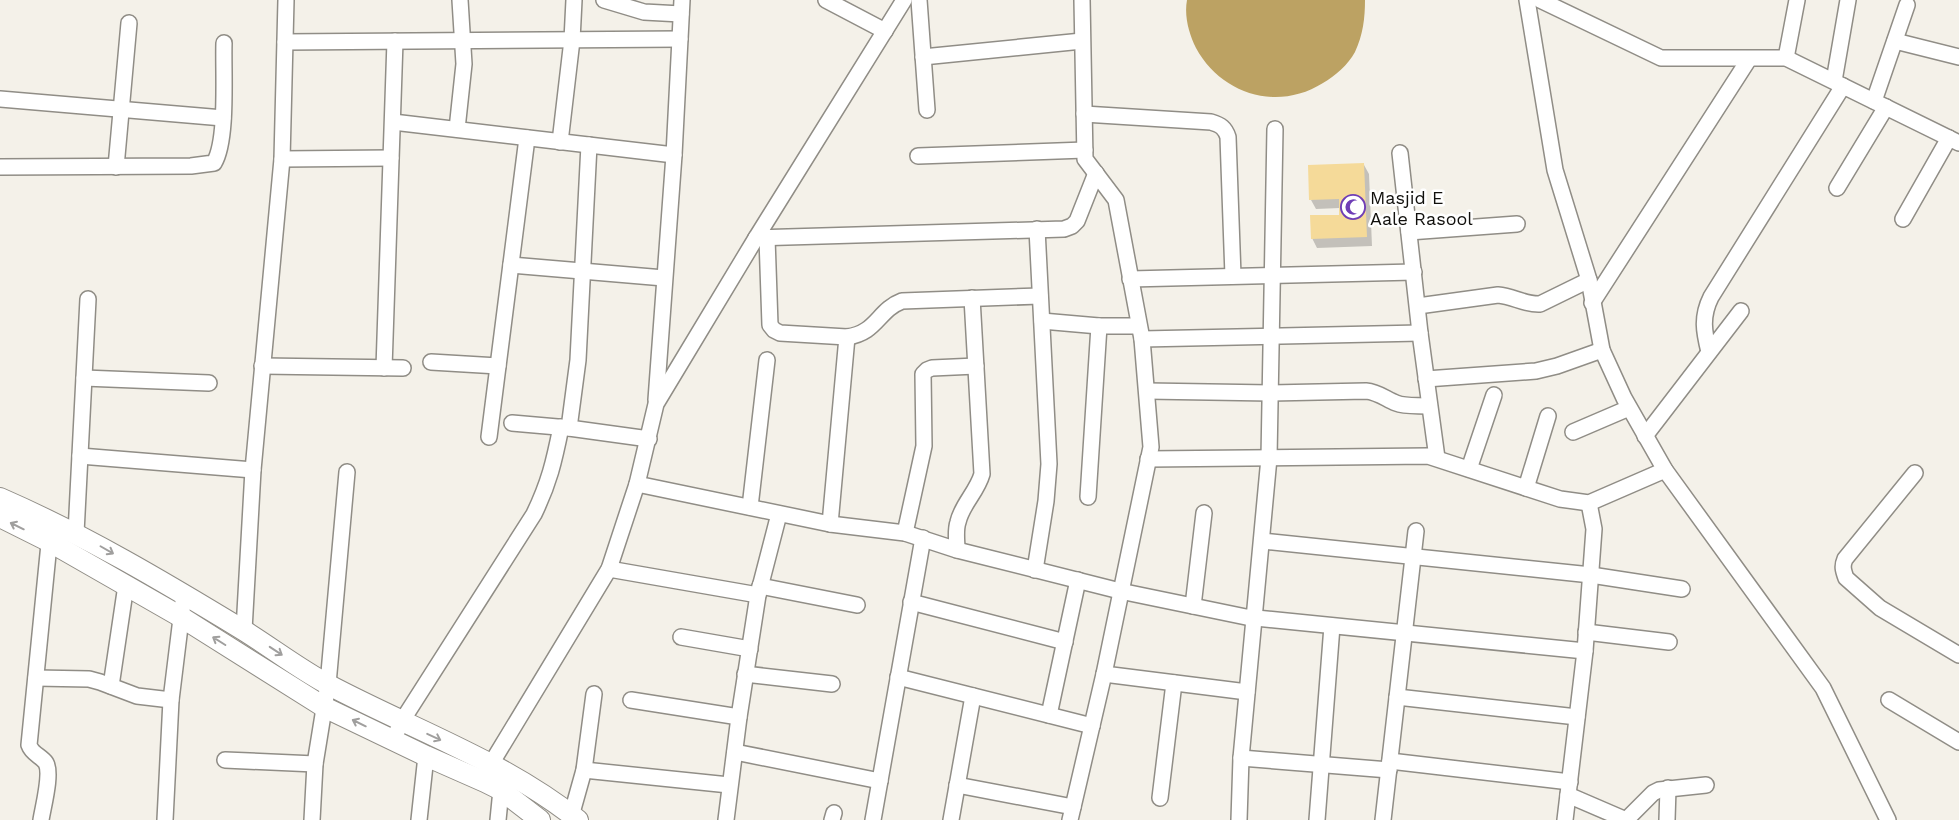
<svg xmlns="http://www.w3.org/2000/svg" width="1959" height="820" font-family="'Work Sans',sans-serif">
<rect width="100%" height="100%" fill="#f4f1e9"/>
<path fill="#bca263" d="M1187,0H1365C1365,18 1363,35 1355,52C1348,65 1335,76 1323,83C1277,112 1221,94 1196,48C1189,34 1184,16 1187,0Z"/>
<path fill="#0003" d="M1364,165L1369,174L1372,246L1317,248L1312,238L1341,216L1340,208L1316,209L1311,200Z"/>
<path fill="#f5da99" d="M1364,163L1367,237L1311,239L1310,215H1339V199L1309,200L1308,165Z"/>
<g fill="none" stroke-linecap="round" stroke-linejoin="round">
<defs>
<g id="minor">
<path d="M604,0L644,12L681,14"/>
<path d="M826,0L885,31"/>
<path d="M919,0L927,110"/>
<path d="M1527,0L1555,170L1589,280L1602,350L1624,398L1665,470L1823,688L1888,820"/>
<path d="M1540,0L1661,58H1786L1959,143"/>
<path d="M1895,41L1959,57"/>
<path d="M285,42L680,39"/>
<path d="M923,57L1082,41"/>
<path d="M1786,58L1797,0"/>
<path d="M1834,81L1848,0"/>
<path d="M0,99L223,118"/>
<path d="M1874,101L1907,5"/>
<path d="M1084,114L1211,122C1221,125 1225,128 1228,137L1233,276"/>
<path d="M393,122L674,155"/>
<path d="M457,129L464,64L460,0"/>
<path d="M560,142L572,40L574,0"/>
<path d="M1400,153L1420,333L1437,458"/>
<path d="M918,156L1085,150"/>
<path d="M282,159L391,158"/>
<path d="M0,167L191,166L214,163C228,140 223,71 224,43"/>
<path d="M116,167L129,23"/>
<path d="M1837,188L1886,107"/>
<path d="M1903,219L1949,138"/>
<path d="M1409,232L1517,224"/>
<path d="M756,238L1064,229L1072,226L1077,221L1096,173"/>
<path d="M767,238L770,325L774,330L780,333L847,337C877,333 878,310 902,301L1040,296"/>
<path d="M511,265L664,278"/>
<path d="M1130,279L1414,272"/>
<path d="M1592,303L1749,59"/>
<path d="M1418,306L1498,295C1513,296 1525,305 1540,304L1589,280"/>
<path d="M1042,321L1099,326H1139"/>
<path d="M1142,339L1420,333"/>
<path d="M1709,352C1704,332 1701,317 1711,297L1843,86"/>
<path d="M431,362L498,366"/>
<path d="M262,366L403,368"/>
<path d="M384,368L395,41"/>
<path d="M84,378L209,383"/>
<path d="M1426,379L1536,371L1557,366L1602,350"/>
<path d="M1147,391L1271,393L1366,391C1378,392 1386,399 1396,403C1406,407 1418,405 1429,406"/>
<path d="M656,400L674,155L682,0"/>
<path d="M512,423L569,428L649,439"/>
<path d="M569,428L578,360L589,145"/>
<path d="M1573,432L1629,408"/>
<path d="M1645,436L1741,311"/>
<path d="M489,437L527,138"/>
<path d="M80,456L253,470"/>
<path d="M1148,459L1428,456L1560,499L1589,503L1665,470"/>
<path d="M1469,469L1494,395"/>
<path d="M1915,473L1845,559C1842,566 1843,570 1846,578L1880,608L1959,655"/>
<path d="M637,484L656,404L756,238L904,0"/>
<path d="M1526,488L1548,416"/>
<path d="M1088,497L1099,326"/>
<path d="M750,507L767,360"/>
<path d="M830,524L847,337"/>
<path d="M76,533L88,299"/>
<path d="M905,533L924,446L923,374L927,370L932,368L976,366"/>
<path d="M1262,541L1591,575L1682,589"/>
<path d="M957,550C957,541 955,531 958,522C962,504 977,492 982,474L972,298"/>
<path d="M609,569L758,595"/>
<path d="M1035,570L1046,501L1049,464L1037,229"/>
<path d="M760,586L857,605"/>
<path d="M911,602L1065,642"/>
<path d="M1193,606L1204,513"/>
<path d="M244,630L253,470L282,159L286,0"/>
<path d="M1586,632L1669,642"/>
<path d="M681,637L750,649"/>
<path d="M745,674L832,684"/>
<path d="M1104,674L1247,692"/>
<path d="M898,677L1092,726"/>
<path d="M36,678L89,679L100,682L137,696L171,700"/>
<path d="M111,686L126,585"/>
<path d="M1397,697L1577,717"/>
<path d="M631,700L739,717"/>
<path d="M1889,700L1959,742"/>
<path d="M1049,715L1078,580"/>
<path d="M393,740L402,721L534,514C549,483 554,462 561,427"/>
<path d="M735,752L880,781"/>
<path d="M1241,758L1389,770"/>
<path d="M225,760L315,764"/>
<path d="M1390,761L1570,782"/>
<path d="M584,770L729,785"/>
<path d="M488,773L491,764L609,569L637,484L830,524L905,533L957,550L1120,591L1246,617L1585,651"/>
<path d="M957,785L1073,807"/>
<path d="M1568,795L1626,820"/>
<path d="M1160,798L1174,683"/>
<path d="M41,820C43,807 52,774 46,763C41,756 32,754 29,745L50,534"/>
<path d="M165,820L171,700L184,594"/>
<path d="M312,820L315,764L328,684L347,472"/>
<path d="M419,820L426,756"/>
<path d="M498,820L501,790"/>
<path d="M570,820L584,770L594,694"/>
<path d="M726,820L739,717L758,595L779,514"/>
<path d="M832,820L834,813"/>
<path d="M873,820L923,538"/>
<path d="M951,820L973,696"/>
<path d="M1070,820L1104,674L1151,447L1142,339L1116,200L1085,159L1082,0"/>
<path d="M1239,820L1241,758L1269,458L1275,129"/>
<path d="M1317,820L1332,626"/>
<path d="M1383,820L1416,531"/>
<path d="M1565,820L1585,651L1594,529L1589,503"/>
<path d="M1626,820L1653,793L1659,790L1706,785"/>
<path d="M1667,820L1668,788"/>
</g>
<g id="tertiary">
<path d="M0,498C85,535 164,582 243,630C272,648 299,669 329,685C412,729 504,761 578,820"/>
<path d="M0,517L50,542L181,617L324,707L426,756L485,782L501,790L540,820"/>
</g>
</defs>
<use href="#minor" stroke="#908d86" stroke-width="18"/>
<use href="#tertiary" stroke="#908d86" stroke-width="22"/>
<use href="#minor" stroke="#fff" stroke-width="15"/>
<use href="#tertiary" stroke="#fff" stroke-width="20"/>
</g>
<defs><path id="oneway-shaft" d="M-6 0H5M1.5-3L5.5 0L1.5 3" fill="none" stroke-width="1.6" stroke-linecap="round" stroke-linejoin="round" transform="scale(1.25)"/></defs>
<g stroke="#a09f9e">
<use href="#oneway-shaft" transform="translate(17 526) rotate(-154)"/>
<use href="#oneway-shaft" transform="translate(107 550) rotate(30)"/>
<use href="#oneway-shaft" transform="translate(219 641) rotate(-148)"/>
<use href="#oneway-shaft" transform="translate(276 651) rotate(33)"/>
<use href="#oneway-shaft" transform="translate(359 723) rotate(-154)"/>
<use href="#oneway-shaft" transform="translate(434 737) rotate(25)"/>
</g>
<defs>
<symbol id="mosque-ring" viewBox="-11 -11 22 22"><circle r="9.5" fill="#fff" stroke="#6f3eb6" stroke-width="1.5"/><path d="M3.5-4.9A6 6 0 1 0 3.5 4.9A5 5 0 1 1 3.5-4.9Z" fill="#6f3eb6"/></symbol>
</defs>
<g fill-rule="evenodd">
<use href="#mosque-ring" x="1339" y="193" width="28" height="28"/>
</g>
<g text-anchor="middle" dominant-baseline="central" stroke-width="5" stroke-linejoin="round" paint-order="stroke">
<g font-size="18" fill="#11100d" stroke="#fff" text-anchor="start">
<text x="1370" y="197">Masjid E<tspan x="1370" dy="21">Aale Rasool</tspan></text>
</g>
</g>
</svg>
